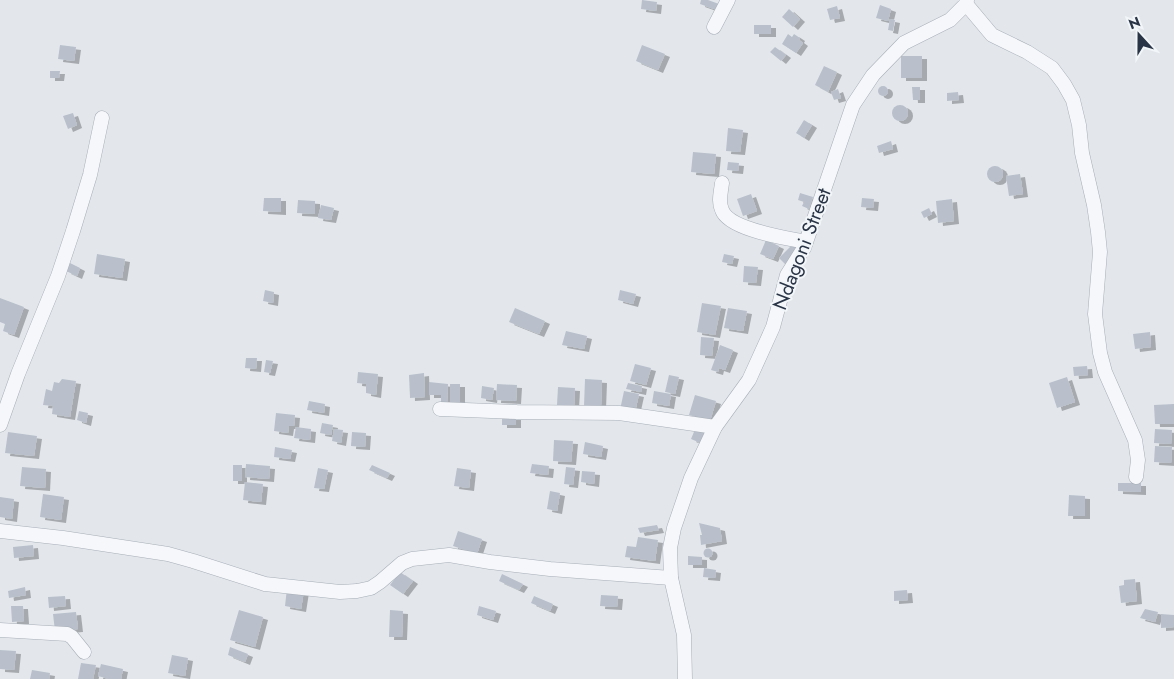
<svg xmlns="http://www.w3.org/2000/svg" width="1174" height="679" font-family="Jost,sans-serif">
<defs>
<filter id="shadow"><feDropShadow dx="5" dy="3" stdDeviation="0" flood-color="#0004"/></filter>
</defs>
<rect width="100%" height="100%" fill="#e3e7ec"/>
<g fill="#b9c0cb" filter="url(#shadow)">
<path d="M642,0L657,2L656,11L641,9Z"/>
<path d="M701,0H708L719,4L717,10L700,4Z"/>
<path d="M880,5L891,9L888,21L876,18Z"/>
<path d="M837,6L840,18L830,20L827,9Z"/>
<path d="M789,9L800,19L793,27L782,17Z"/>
<path d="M890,19L895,20L893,31L888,30Z"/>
<rect x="754" y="25" width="17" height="9"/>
<path d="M788,34L792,37L794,34L800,38L799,40L803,43L796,53L782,44Z"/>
<path d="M60,45L76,47L74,61L58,59Z"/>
<path d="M642,45L665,54L658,70L636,61Z"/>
<path d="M775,47L786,55L781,61L770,52Z"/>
<rect x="901" y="56" width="21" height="22"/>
<path d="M824,66L837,72L828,92L815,85Z"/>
<path d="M50,71H60L59,78H50Z"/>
<circle cx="883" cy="91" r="5"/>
<path d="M912,87H920V100H913Z"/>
<path d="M838,89L841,98L834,100L831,92Z"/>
<path d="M958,92L959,100L947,101V93Z"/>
<circle cx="900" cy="113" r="8"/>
<path d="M73,113L77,125L68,129L63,116Z"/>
<path d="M804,120L812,125L804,138L796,133Z"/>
<path d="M728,128L743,130L740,152L726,151Z"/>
<path d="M891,141L893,149L879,153L877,146Z"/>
<path d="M693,152L716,154L714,174L691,172Z"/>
<path d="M728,162L739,163L738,171L727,170Z"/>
<circle cx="995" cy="174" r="8"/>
<path d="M1020,174L1023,194L1009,196L1006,176Z"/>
<path d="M800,193L813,197L809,209L802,206L804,202L798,200Z"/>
<path d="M751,194L757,211L743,216L737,199Z"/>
<path d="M264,198H281V212L263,211Z"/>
<path d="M862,198L874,199L873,208L861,207Z"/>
<path d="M952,199L954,221L938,223L936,201Z"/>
<path d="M298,200L315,201V214L297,213Z"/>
<path d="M321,205L334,208L331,220L318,218Z"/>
<path d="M929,208L932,214L924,218L921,212Z"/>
<path d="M766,240L779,246L773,259L760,254Z"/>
<path d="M795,242L802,249L786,265L779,258Z"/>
<path d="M97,254L125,259L122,278L94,274Z"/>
<path d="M724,254L734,256L732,264L722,262Z"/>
<path d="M70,263L80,268L77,276L66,271Z"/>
<path d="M744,266L758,267L756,283L743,282Z"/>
<path d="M265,290L274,292L273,303L263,301Z"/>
<path d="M620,290L636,294L633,304L618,300Z"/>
<path d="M0,298L24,307L14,335L3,331L5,324L0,322Z"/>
<path d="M702,303L721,306L715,335L697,332Z"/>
<path d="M515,308L545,321L539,334L509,322Z"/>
<path d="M728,308L747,311L743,331L724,328Z"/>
<path d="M566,331L587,336L584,349L562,345Z"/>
<path d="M1150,332L1151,347L1135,349L1133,334Z"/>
<path d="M701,337L714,338L712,356L700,355Z"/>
<path d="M720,345L733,350L725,370L719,368L718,372L711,370Z"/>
<path d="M246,358H257L256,369L245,368Z"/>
<path d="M266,360L273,361L270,373L264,372Z"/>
<path d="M635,364L651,368L646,385L630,381Z"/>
<path d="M1087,366L1088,375L1074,376L1073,367Z"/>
<path d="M358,372L378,374L376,395L366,393V384L357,383Z"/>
<path d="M424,373L425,397L410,398L409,375Z"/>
<path d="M669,375L679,377L675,394L665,392Z"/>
<path d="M1067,377L1075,402L1057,408L1049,383Z"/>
<path d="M62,379L76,381L70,417L52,414L53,406L43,405L46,389L52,391L54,382L59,383Z"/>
<path d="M585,379L602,380L601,406H584Z"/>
<path d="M429,382L448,384L447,404L441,403V395H429Z"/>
<path d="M628,383L642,386L641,392L626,389Z"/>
<rect x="450" y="384" width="10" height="20"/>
<path d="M497,384L517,385L516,401L496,400Z"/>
<path d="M482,386L494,388L492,400L481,398Z"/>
<path d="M558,387L575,388L574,406L557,405Z"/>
<path d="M624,391L639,394L635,412L620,410Z"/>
<path d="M654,391L671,394L669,406L652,403Z"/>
<path d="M695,395L716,401L710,421L689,415Z"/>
<path d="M309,401L325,404L324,413L307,410Z"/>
<path d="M1174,404V424H1155L1154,405Z"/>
<path d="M79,411L88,413L86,423L77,420Z"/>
<path d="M276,413L295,415L294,426H289L288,433L274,431Z"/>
<rect x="502" y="417" width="14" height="8"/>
<path d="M322,423L333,425L331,435L320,433Z"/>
<path d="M296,427L311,429L310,440L294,438Z"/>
<path d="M696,427L708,431L703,444L691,439Z"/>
<path d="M334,429L343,430L341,443L332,441Z"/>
<path d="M1155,429L1172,430L1171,444L1154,443Z"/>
<path d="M8,432L37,436L34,456L5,453Z"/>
<path d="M352,432L366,433L365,447L351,446Z"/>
<path d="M554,440L573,441L571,462L553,461Z"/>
<path d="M585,442L603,446L601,457L583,454Z"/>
<path d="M1155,446L1172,447L1171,463L1154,462Z"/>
<path d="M275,447L292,450L290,459L274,457Z"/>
<path d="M246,464L270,466L269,479L245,477Z"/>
<path d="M532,464L549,466L548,475L530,473Z"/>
<rect x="233" y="465" width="9" height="16"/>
<path d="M372,465L390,473L387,478L369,470Z"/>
<path d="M22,467L46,469L45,488L20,486Z"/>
<path d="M566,467L575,468L573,485L564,484Z"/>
<path d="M318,468L328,470L324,489L314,488Z"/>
<path d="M457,468L471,470L469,488L454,486Z"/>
<path d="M582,471L595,472L594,484L581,482Z"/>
<path d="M245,482L263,484L261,502L243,500Z"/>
<path d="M1118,483H1141V492L1118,491Z"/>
<path d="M550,491L560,493L557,511L547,509Z"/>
<path d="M43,494L64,497L61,520L40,517Z"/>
<path d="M1069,495L1085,496V516H1068Z"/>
<path d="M0,497L14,499L12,519L0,517Z"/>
<path d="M699,523L720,528L722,541L701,545L700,535H702Z"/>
<path d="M657,525L659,530L640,533L638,528Z"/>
<path d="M458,531L482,539L477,554L453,546Z"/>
<path d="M638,537L658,540L655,561L625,557L627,546L636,547Z"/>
<path d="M33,545L34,556L14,558L13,547Z"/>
<circle cx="708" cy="553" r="4.5"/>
<path d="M688,556L702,557V565H688Z"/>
<path d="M704,568L716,570L715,578L703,577Z"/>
<path d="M400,572L413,581L403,594L390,585Z"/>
<path d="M502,574L523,584L519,590L499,581Z"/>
<path d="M1135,579L1137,601L1121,603L1119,586L1124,585V580Z"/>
<path d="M25,587L26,595L9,598L8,591Z"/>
<path d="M287,588L304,590L301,609L285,606Z"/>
<path d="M907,590L908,600L894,601V591Z"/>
<path d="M601,595L618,596L617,607L600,606Z"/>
<path d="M65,596L66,606L49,608L48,597Z"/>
<path d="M534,596L553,604L550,611L531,603Z"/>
<path d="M11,606H23L24,621L12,622Z"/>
<path d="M479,606L496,611L493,620L477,615Z"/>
<path d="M1145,609L1158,612L1155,622L1140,618Z"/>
<path d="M239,610L263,617L255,647L230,640Z"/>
<path d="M390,610L403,611L402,637H389Z"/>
<path d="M76,612L78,629L55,631L53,614Z"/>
<path d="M1161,614L1174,615V627L1161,628Z"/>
<path d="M230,647L248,654L245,662L228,655Z"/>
<path d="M0,650L16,651L14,670L0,669Z"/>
<path d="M172,655L188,658L185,676L168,673Z"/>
<path d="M81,663L96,665L93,679H78Z"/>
<path d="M101,664L123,669L121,679H109L98,676Z"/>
<path d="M32,670L50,673L49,679H30Z"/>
</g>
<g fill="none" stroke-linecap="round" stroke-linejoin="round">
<defs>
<g id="street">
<path d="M966,4L992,35L1027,52L1052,68L1064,84L1073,100L1079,125L1082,153L1094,205L1098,232L1100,252L1095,314L1100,353L1105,372L1135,440L1138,460L1136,477"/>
<path d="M714,27L728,0"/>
<path d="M722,183C721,192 718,202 722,210C729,230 787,238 806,242"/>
<path d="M440,409L517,412L619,413L715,427"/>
<path d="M0,425L18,374L58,276L73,231L90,175L102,118"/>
<path d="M0,531L63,538L168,554L193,561L265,584L340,592L357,591L371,588L380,582L402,563L412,559L449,555L490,562L550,569L671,578"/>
<path d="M0,630L67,634L72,637L84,652"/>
<path d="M685,679L684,635L671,578L670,548L674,528L691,478L715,427L749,380L773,327L787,275L804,248L853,105L873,75L904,43L950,20L966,4L967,0"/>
</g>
</defs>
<use href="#street" stroke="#a7aeb7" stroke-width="15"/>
<use href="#street" stroke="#f6f7fa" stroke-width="14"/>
</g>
<g text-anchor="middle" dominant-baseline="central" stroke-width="4" stroke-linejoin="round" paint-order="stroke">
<g font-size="20" fill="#293446" stroke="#f3f6f9">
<text transform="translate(802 249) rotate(-69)">Ndagoni Street</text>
</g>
</g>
<g transform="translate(1139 35) rotate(339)" stroke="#f3f6f9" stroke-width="4" paint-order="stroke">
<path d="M0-4L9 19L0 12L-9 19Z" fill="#293446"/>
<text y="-8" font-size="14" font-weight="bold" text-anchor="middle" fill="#293446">N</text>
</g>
</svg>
